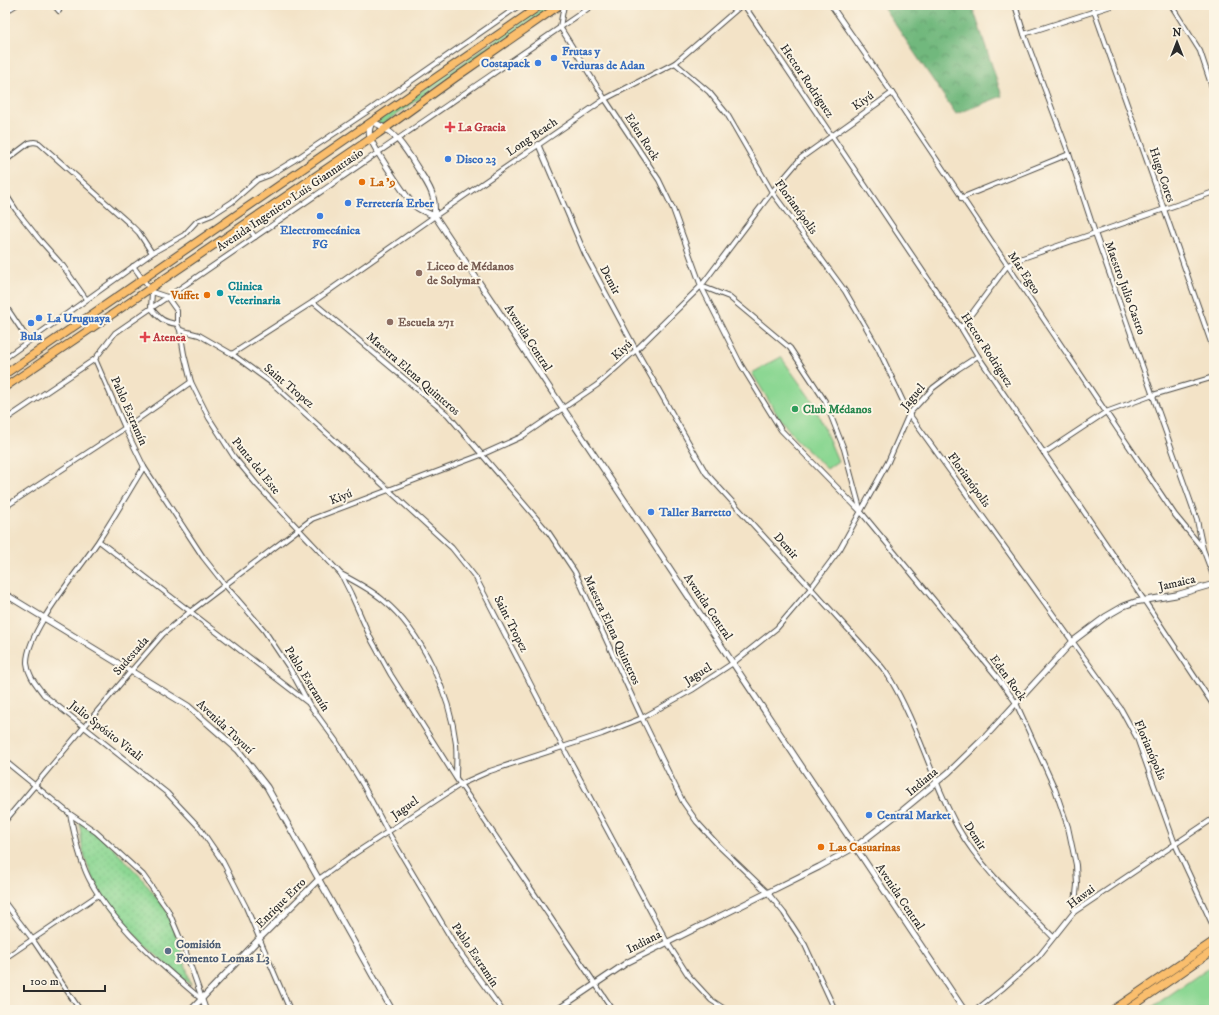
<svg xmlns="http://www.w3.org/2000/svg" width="1219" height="1015" font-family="'IM FELL DW Pica',serif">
<defs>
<pattern id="forest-crowns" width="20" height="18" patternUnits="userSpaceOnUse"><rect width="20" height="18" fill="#71b87d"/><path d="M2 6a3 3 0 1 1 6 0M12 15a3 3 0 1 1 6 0" fill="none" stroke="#5d9667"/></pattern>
<pattern id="park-dots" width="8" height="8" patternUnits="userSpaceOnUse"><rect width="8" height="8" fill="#8cd793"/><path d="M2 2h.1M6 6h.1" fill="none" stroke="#79b97f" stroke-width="1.8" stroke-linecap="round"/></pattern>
</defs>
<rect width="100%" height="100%" fill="#fcf5e5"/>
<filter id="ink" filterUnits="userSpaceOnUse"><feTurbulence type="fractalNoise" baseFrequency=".025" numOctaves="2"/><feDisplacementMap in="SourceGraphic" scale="8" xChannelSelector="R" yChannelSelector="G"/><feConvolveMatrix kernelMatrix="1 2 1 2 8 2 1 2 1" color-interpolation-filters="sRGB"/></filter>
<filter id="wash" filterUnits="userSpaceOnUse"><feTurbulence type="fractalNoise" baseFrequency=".012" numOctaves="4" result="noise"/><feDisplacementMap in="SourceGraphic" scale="16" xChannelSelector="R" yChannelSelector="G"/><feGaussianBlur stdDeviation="0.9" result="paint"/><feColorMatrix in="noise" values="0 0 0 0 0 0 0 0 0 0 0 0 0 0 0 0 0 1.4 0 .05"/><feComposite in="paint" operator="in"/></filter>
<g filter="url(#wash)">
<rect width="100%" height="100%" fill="#f3e3c7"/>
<g fill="#8cd793" stroke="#5c815f">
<path d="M546,5H555L381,125L378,123V121Z"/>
<path d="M781,357L813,402L838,461L827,469L795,438L778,416L752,373Z"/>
<path d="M1214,964V1010H1148Z"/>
</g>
<path fill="url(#forest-crowns)" stroke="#4e7254" d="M882,5H972L1002,96L956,114Z"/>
<path fill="url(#park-dots)" stroke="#5c815f" d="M80,821L110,845L141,877L167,911L180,945L191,985C148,949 94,905 82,846C81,838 80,829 80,821Z"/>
</g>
<g filter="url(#ink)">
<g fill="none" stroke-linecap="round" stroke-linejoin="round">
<defs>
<g id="minor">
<path d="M54,5L59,11"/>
<path d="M564,5L560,27L605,99L659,180L673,209L701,286L741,365L781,430L861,512L999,679L1016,703L1055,789L1068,827L1076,865L1077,885L1074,912"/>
<path d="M744,5L961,328L978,356L1144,600L1214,706"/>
<path d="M831,5L892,93L1175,515L1203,549"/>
<path d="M1015,5L1024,34L1069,154L1095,233L1190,500L1197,520L1203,549L1214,578"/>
<path d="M1092,5L1214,351"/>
<path d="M1171,5L1200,51L1214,93"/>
<path d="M5,12L16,5"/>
<path d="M1024,34L1114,5"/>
<path d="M675,63L709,92L727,114L772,192L845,291L878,348L909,414L1121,709L1137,738L1175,844L1214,928"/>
<path d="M538,144L585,254L636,350L706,473L868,651C875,659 883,667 889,677C918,724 931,779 958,828C982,870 1020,903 1053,937"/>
<path d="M5,161L29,143L34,142L39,143L132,226L139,233L152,253"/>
<path d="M5,193L16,210L39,239L63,266L86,299"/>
<path d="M961,198L1069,154"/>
<path d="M245,223L255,237"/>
<path d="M133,266L152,292L167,297L177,311V324"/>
<path d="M701,286L729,297L790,348L825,401L844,449L861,512"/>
<path d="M152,292L151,308C160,319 163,322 177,324L180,330L184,354L191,382L209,418L234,457L258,486L341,574L351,594L371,639L391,675L456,778L613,1010"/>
<path d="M313,302L448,415L549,533L575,572L642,718L683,802L697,822L719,846L768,893L784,913L805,945L835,1010"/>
<path d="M5,305L29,341"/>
<path d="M961,328L1007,266L1017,260L1214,192"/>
<path d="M180,330L199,335L232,354L273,384L452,548L476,578L563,747L667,942L688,975L711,1000L726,1010"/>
<path d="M232,354L313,302L435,216L605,99L675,63L742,5"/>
<path d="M5,358L152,253L184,235L197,221L212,215L232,202L257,180L270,175L293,161L368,111L520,5"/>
<path d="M95,359L125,428L144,467L203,557L225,585L264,630L290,669L309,704L336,741L363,785L388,832L458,950L502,1010"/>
<path d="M5,420L95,359L115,333L593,5"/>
<path d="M1044,453L1106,412L1153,395L1214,377"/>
<path d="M144,467C129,491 115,516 99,540C81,568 26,631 27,663C28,676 37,685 44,695L167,793L199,827L223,862L246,907L290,1010"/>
<path d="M5,507L125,428L191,382"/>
<path d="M99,541L307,702"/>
<path d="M341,574C356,582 370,589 383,600C422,632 450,694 456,744C457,755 456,766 456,777"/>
<path d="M5,761L70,814L96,832L143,875L168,910L185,950L206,1010"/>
<path d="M70,814C74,832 77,850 84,867C90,884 100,898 111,912C138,946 168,971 201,999"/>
<path d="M5,821L131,671L163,634L191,611L312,519L481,455L521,437L597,385L636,350L701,286L772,192L801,158L892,93"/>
<path d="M319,879L354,854L461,784L490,771L602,734L642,718L692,690L733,663L777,628L811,588L840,549L888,462L909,414L933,388L958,369L978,356"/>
<path d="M5,903L33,940L80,1010"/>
<path d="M5,958L98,895"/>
<path d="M976,1010L1002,989L1039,956L1074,912L1214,818"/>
</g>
<g id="tertiary">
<path d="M435,216C428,213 421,211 415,206C407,199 373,147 370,137C368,131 370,127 372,122C395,129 408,153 420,172C425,180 431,188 433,197C435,203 434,209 435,216L964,1010"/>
<path d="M5,594L188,706L238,750L267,787L392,1010"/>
<path d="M191,1010L259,939L319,879"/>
<path d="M557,1010L628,962L819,867L855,847L903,810L949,772L986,736L1073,641L1105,617L1124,606L1135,602L1176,595L1214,584"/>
</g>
<g id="primary">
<path d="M5,374L541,5"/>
<path d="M5,387L379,133L455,78L560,5"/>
<path d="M1113,1010L1214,941"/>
<path d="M1127,1010L1214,950"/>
</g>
</defs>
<use href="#minor" stroke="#494742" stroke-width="6"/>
<use href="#tertiary" stroke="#494742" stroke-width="7"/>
<use href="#primary" stroke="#494742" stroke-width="9"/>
<use href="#minor" stroke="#fff" stroke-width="4"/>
<use href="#tertiary" stroke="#fff" stroke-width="5"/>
<use href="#primary" stroke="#fabe6d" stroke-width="7"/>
</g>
</g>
<g fill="#3f7fe0" stroke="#fcf5e5" stroke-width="1.5">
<circle cx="554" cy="58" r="4"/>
<circle cx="538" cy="63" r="4"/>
<circle cx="448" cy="159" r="4"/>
<circle cx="348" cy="203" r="4"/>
<circle cx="320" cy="216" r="4"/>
<circle cx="39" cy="318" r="4"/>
<circle cx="31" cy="323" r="4"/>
<circle cx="651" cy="512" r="4"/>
<circle cx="869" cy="815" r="4"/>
</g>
<g fill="#e0444e" stroke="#fcf5e5" stroke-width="1.5">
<path d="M448 121h4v4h4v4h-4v4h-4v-4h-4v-4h4z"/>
<path d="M143 331h4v4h4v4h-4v4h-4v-4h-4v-4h4z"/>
</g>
<g fill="#e8710a" stroke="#fcf5e5" stroke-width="1.5">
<circle cx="362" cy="182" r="4"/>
<circle cx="207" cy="295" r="4"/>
<circle cx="821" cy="847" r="4"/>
</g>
<g fill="#8d6e63" stroke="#fcf5e5" stroke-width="1.5">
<circle cx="419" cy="273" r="4"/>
<circle cx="390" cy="322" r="4"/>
</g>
<circle fill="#0f9aa8" stroke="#fcf5e5" stroke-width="1.5" cx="220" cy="293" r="4"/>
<circle fill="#2e9e5b" stroke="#fcf5e5" stroke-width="1.5" cx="795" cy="409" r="4"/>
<circle fill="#5c6f8a" stroke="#fcf5e5" stroke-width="1.5" cx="168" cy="951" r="4"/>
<g text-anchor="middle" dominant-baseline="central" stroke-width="4" stroke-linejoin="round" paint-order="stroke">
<g font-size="12" font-weight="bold" fill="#366cbe" stroke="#fcf5e5" text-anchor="start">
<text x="562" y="51">Frutas y<tspan x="562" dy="14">Verduras de Adan</tspan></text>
<text x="530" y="63" text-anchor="end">Costapack</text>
<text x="456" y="159">Disco 23</text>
<text x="356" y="203">Ferretería Erber</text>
<text x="320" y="230" text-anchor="middle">Electromecánica<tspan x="320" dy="14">FG</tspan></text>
<text x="47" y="318">La Uruguaya</text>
<text x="31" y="336" text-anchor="middle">Bula</text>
<text x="659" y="512">Taller Barretto</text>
<text x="877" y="815">Central Market</text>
</g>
<g font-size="12" fill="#2b2b2b" stroke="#fcf5e5">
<text transform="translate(807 81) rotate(56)">Hector Rodriguez</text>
<text transform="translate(863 101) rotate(-35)">Kiyú</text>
<text transform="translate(532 137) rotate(-34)">Long Beach</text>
<text transform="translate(642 137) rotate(57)">Eden Rock</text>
<text transform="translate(1162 175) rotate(71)">Hugo Cores</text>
<text transform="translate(290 200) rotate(-34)">Avenida Ingeniero Luis Giannattasio</text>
<text transform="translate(796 207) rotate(54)">Florianópolis</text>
<text transform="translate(1024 273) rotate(56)">Mar Egeo</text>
<text transform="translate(610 280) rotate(62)">Demir</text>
<text transform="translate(1125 288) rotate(70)">Maestro Julio Castro</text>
<text transform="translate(528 338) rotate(57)">Avenida Central</text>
<text transform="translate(622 350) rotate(-43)">Kiyú</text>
<text transform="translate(987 350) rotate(57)">Hector Rodriguez</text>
<text transform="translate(413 374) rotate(41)">Maestra Elena Quinteros</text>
<text transform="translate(289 386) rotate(40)">Saint Tropez</text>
<text transform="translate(913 397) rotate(-50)">Jaguel</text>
<text transform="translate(129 411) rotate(66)">Pablo Estramín</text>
<text transform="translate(256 466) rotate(51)">Punta del Este</text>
<text transform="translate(969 480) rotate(54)">Florianópolis</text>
<text transform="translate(341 497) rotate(-21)">Kiyú</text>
<text transform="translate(786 546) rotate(48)">Demir</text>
<text transform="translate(1177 583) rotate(-13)">Jamaica</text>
<text transform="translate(708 607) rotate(56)">Avenida Central</text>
<text transform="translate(511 624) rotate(63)">Saint Tropez</text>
<text transform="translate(612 630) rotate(65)">Maestra Elena Quinteros</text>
<text transform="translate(131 656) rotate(-49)">Sudestada</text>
<text transform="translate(698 674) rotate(-32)">Jaguel</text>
<text transform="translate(1008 678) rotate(54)">Eden Rock</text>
<text transform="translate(307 679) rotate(58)">Pablo Estramín</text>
<text transform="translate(225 727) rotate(43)">Avenida Tuyutí</text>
<text transform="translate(106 731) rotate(38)">Julio Spósito Vitali</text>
<text transform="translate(1150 750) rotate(67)">Florianópolis</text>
<text transform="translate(922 782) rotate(-40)">Indiana</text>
<text transform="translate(405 808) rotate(-35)">Jaguel</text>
<text transform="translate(975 836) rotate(57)">Demir</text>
<text transform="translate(900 897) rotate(56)">Avenida Central</text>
<text transform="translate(1081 897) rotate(-37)">Hawai</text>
<text transform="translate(281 903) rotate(-45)">Enrique Erro</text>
<text transform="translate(644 942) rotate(-27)">Indiana</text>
<text transform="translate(475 955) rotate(56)">Pablo Estramín</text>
</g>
<g font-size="12" font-weight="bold" fill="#be3a42" stroke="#fcf5e5" text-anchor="start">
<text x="458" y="127">La Gracia</text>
<text x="153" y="337">Atenea</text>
</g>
<g font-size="12" font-weight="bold" fill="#c56008" stroke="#fcf5e5" text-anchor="start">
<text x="370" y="182">La '9</text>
<text x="199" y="295" text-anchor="end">Vuffet</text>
<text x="829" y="847">Las Casuarinas</text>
</g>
<g font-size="12" font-weight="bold" fill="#785e54" stroke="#fcf5e5" text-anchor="start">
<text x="427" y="266">Liceo de Médanos<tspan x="427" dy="14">de Solymar</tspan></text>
<text x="398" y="322">Escuela 271</text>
</g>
<g font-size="12" font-weight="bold" fill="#0d838f" stroke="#fcf5e5" text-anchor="start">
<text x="228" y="286">Clinica<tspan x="228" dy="14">Veterinaria</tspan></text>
</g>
<g font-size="12" font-weight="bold" fill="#27864d" stroke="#fcf5e5" text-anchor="start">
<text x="803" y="409">Club Médanos</text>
</g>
<g font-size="12" font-weight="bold" fill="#4e5e75" stroke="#fcf5e5" text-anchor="start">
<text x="176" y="944">Comisión<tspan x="176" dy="14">Fomento Lomas L3</tspan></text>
</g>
</g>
<rect width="1219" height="1015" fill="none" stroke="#fcf5e5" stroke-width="20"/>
<g transform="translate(1177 42)" stroke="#fcf5e5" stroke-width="3" paint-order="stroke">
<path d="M0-3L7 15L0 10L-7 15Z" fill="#2b2b2b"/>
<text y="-6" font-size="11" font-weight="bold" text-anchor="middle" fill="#2b2b2b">N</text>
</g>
<path d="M24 985v6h81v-6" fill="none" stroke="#2b2b2b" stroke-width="2"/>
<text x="30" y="985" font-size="12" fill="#2b2b2b" stroke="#fcf5e5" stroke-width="3" paint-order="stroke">100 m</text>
</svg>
